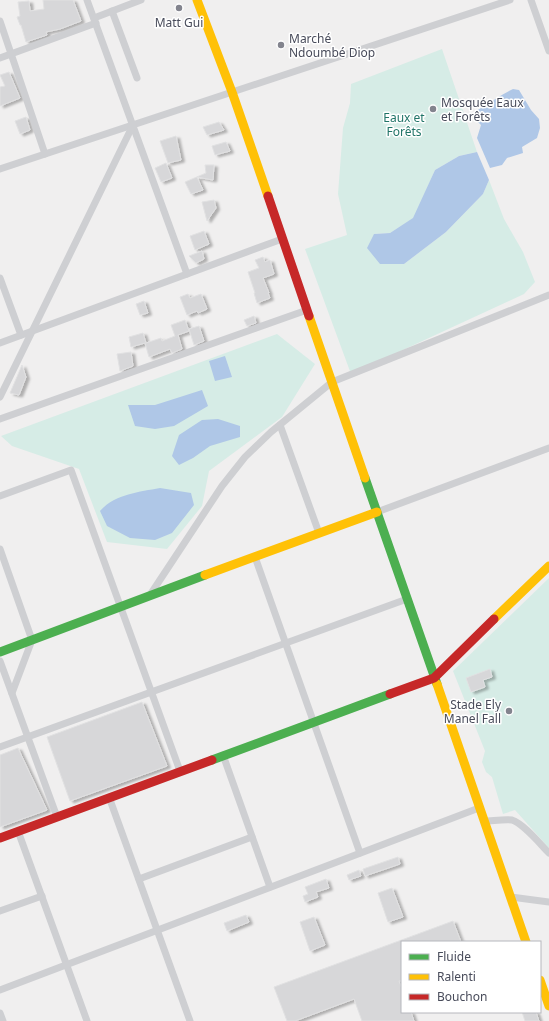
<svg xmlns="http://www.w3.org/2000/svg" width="549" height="1021" font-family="'Noto Sans',sans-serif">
<defs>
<filter id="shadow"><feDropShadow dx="3.5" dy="2" stdDeviation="1" flood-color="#0004"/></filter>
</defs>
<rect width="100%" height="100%" fill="#f0efef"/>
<g fill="#d6ece6">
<path d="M442,49L477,152L459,156L435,170L414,218L390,233L374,234L404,264L446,232L483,194L489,180L504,219L523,252L535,282L524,294L351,374L305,249L347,235L338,194L343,128L350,103L351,84Z"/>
<path d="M277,334L315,364L282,417L209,471L202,506L167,549L107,542L79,469L12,446L1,436Z"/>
<path d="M549,578V848L515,810L503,814L492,777L486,772L482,762L485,751L453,671Z"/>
</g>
<g fill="#afc7e7">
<path d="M513,89L519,90L531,110L539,119L540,128L537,138L522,147L523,153L507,158L502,165L490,168L477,138L481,125L477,121L476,111C489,104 500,95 513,89Z"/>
<path d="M477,152L489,180L483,194L446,232L404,264H380L367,248L374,234L390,233L413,218L435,170L459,156Z"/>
<path d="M225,356L232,377L215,381L209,361Z"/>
<path d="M202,390L208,406L174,426L155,429L135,426L128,405H155Z"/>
<path d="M218,419L240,426V437L210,446L193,458L179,465L172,456L179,435L202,420Z"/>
<path d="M160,488L191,493L194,505L172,533L155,540L130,538L107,526L100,511C115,494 139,492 160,488Z"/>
</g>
<g fill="#d7d7d9" stroke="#e1e1e2" filter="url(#shadow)">
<path d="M43,0H73L81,21L60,29L46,32L47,35L26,42L21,25H20L17,17L20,16L18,2L29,1L30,11L44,9Z"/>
<path d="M9,72L20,98L0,106V87L5,86L0,75Z"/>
<path d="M26,117L30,130L20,134L15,121Z"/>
<path d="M219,122L224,130L207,135L203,127Z"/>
<path d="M176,136L181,160L168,163L160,141Z"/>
<path d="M226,142L230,151L215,155L212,146Z"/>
<path d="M166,163L172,178L161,182L155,168Z"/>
<path d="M205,165H214L213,180L197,177L203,190L191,194L185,182L206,173Z"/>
<path d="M214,200L216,208L207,221L202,202Z"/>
<path d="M204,231L209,244L195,250L190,236Z"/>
<path d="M202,251L204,259L196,263L189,256Z"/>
<path d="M263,257L265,262L270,260L274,274L263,278L269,293H268L270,298L257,303L254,293H255L248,272L259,268L255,260Z"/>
<path d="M188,294L190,298L201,294L207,309L198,313L197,311L187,315L180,297Z"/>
<path d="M144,301L148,313L140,315L136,304Z"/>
<path d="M254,316L256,323L247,326L244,320Z"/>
<path d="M185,320L189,331L178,335L182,349L172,353L170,349L149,357L145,343L131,347L129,337L143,333L146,343L161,338L162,341L175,336L171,325Z"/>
<path d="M199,326L204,341L194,345L189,329Z"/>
<path d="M131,352L133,366L120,371L117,354Z"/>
<path d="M22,365L26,377L19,395L10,393Z"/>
<path d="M490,669L492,677L483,680L485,687L471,692L466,678Z"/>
<path d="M142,702L167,766L70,801L47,737Z"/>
<path d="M18,748L47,810L0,827V755Z"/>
<path d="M398,857L400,864L365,876L363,869Z"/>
<path d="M359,870L361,876L349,880L347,875Z"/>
<path d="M326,879L329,888L316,892L318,897L305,902L303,896L308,894L305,887Z"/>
<path d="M392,888L403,917L388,922L378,893Z"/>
<path d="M246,915L249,922L227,931L224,923Z"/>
<path d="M314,917L325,945L310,951L300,922Z"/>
<path d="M453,921L461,942H402V981H399L402,989V1012H411L414,1021H362L354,999L295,1021H287L274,987Z"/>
<path d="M522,1012H536L539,1021H525Z"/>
</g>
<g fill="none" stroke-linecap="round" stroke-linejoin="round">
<g stroke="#cecfd2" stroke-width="7">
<path d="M87,0L187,274"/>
<path d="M531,0L549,51"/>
<path d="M112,11L137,78"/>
<path d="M94,18L141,0"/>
<path d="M0,21L45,154"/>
<path d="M0,58L96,23"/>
<path d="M0,169L510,0"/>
<path d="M0,278L21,335"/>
<path d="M0,343L282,239"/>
<path d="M0,397L133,125"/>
<path d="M0,419L307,310"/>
<path d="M280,425L319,533"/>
<path d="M0,496L71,470L180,771"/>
<path d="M377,512L549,448"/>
<path d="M0,549L32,640L12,693"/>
<path d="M255,557L360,853"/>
<path d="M150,595L222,486L245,457L271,432L332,382L549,295"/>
<path d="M0,661L57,817"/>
<path d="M0,747L407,599"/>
<path d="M223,755L270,887"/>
<path d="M109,797L190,1021"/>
<path d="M484,821C491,821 505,819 512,820C524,824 540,844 549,853"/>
<path d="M18,831L87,1021"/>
<path d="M139,879L252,837"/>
<path d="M511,897L549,902"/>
<path d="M0,911L42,896"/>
<path d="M0,990L479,808"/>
<path d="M0,1013L3,1021"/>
</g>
<g stroke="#4caf50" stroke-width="9">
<path d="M365,478L437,684"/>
<path d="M0,652L205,575"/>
<path d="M212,760L390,694"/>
</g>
<g stroke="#ffc107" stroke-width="9">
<path d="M197,0L232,92L268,196"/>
<path d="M309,316L365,478"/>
<path d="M205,575L377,512"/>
<path d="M494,619L549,566"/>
<path d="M437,684L526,942"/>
<path d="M540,980L549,1006"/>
</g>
<g stroke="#c62828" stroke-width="9">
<path d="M268,196L309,316"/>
<path d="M390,694L434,678L494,619"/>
<path d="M0,838L212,760"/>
</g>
</g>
<g fill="#83848e" stroke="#fff" stroke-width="1.5">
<circle cx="179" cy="8" r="4"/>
<circle cx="281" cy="45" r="4"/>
<circle cx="433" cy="109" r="4"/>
<circle cx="509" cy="711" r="4"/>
</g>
<g text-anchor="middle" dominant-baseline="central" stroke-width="3" stroke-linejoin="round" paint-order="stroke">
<g font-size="12" fill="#484b5a" stroke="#fff" text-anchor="start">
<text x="179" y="22" text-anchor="middle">Matt Gui</text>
<text x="289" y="38">Marché<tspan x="289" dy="14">Ndoumbé Diop</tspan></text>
<text x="441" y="102">Mosquée Eaux<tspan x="441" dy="14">et Forêts</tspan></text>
<text x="501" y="704" text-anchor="end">Stade Ely<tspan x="501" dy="14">Manel Fall</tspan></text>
</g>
<g font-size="12" fill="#207467" stroke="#fff">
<text x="404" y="117">Eaux et<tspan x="404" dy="14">Forêts</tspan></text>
</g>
</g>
<rect x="401" y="941" width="140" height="72" fill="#ffffff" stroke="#b6b7bd"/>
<rect x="409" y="954" width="20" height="6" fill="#4caf50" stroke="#b6b7bd"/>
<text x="437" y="961" font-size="12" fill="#484b5a">Fluide</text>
<rect x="409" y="974" width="20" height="6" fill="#ffc107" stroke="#b6b7bd"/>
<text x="437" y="981" font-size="12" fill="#484b5a">Ralenti</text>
<rect x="409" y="994" width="20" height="6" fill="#c62828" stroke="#b6b7bd"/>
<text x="437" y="1001" font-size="12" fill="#484b5a">Bouchon</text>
</svg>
